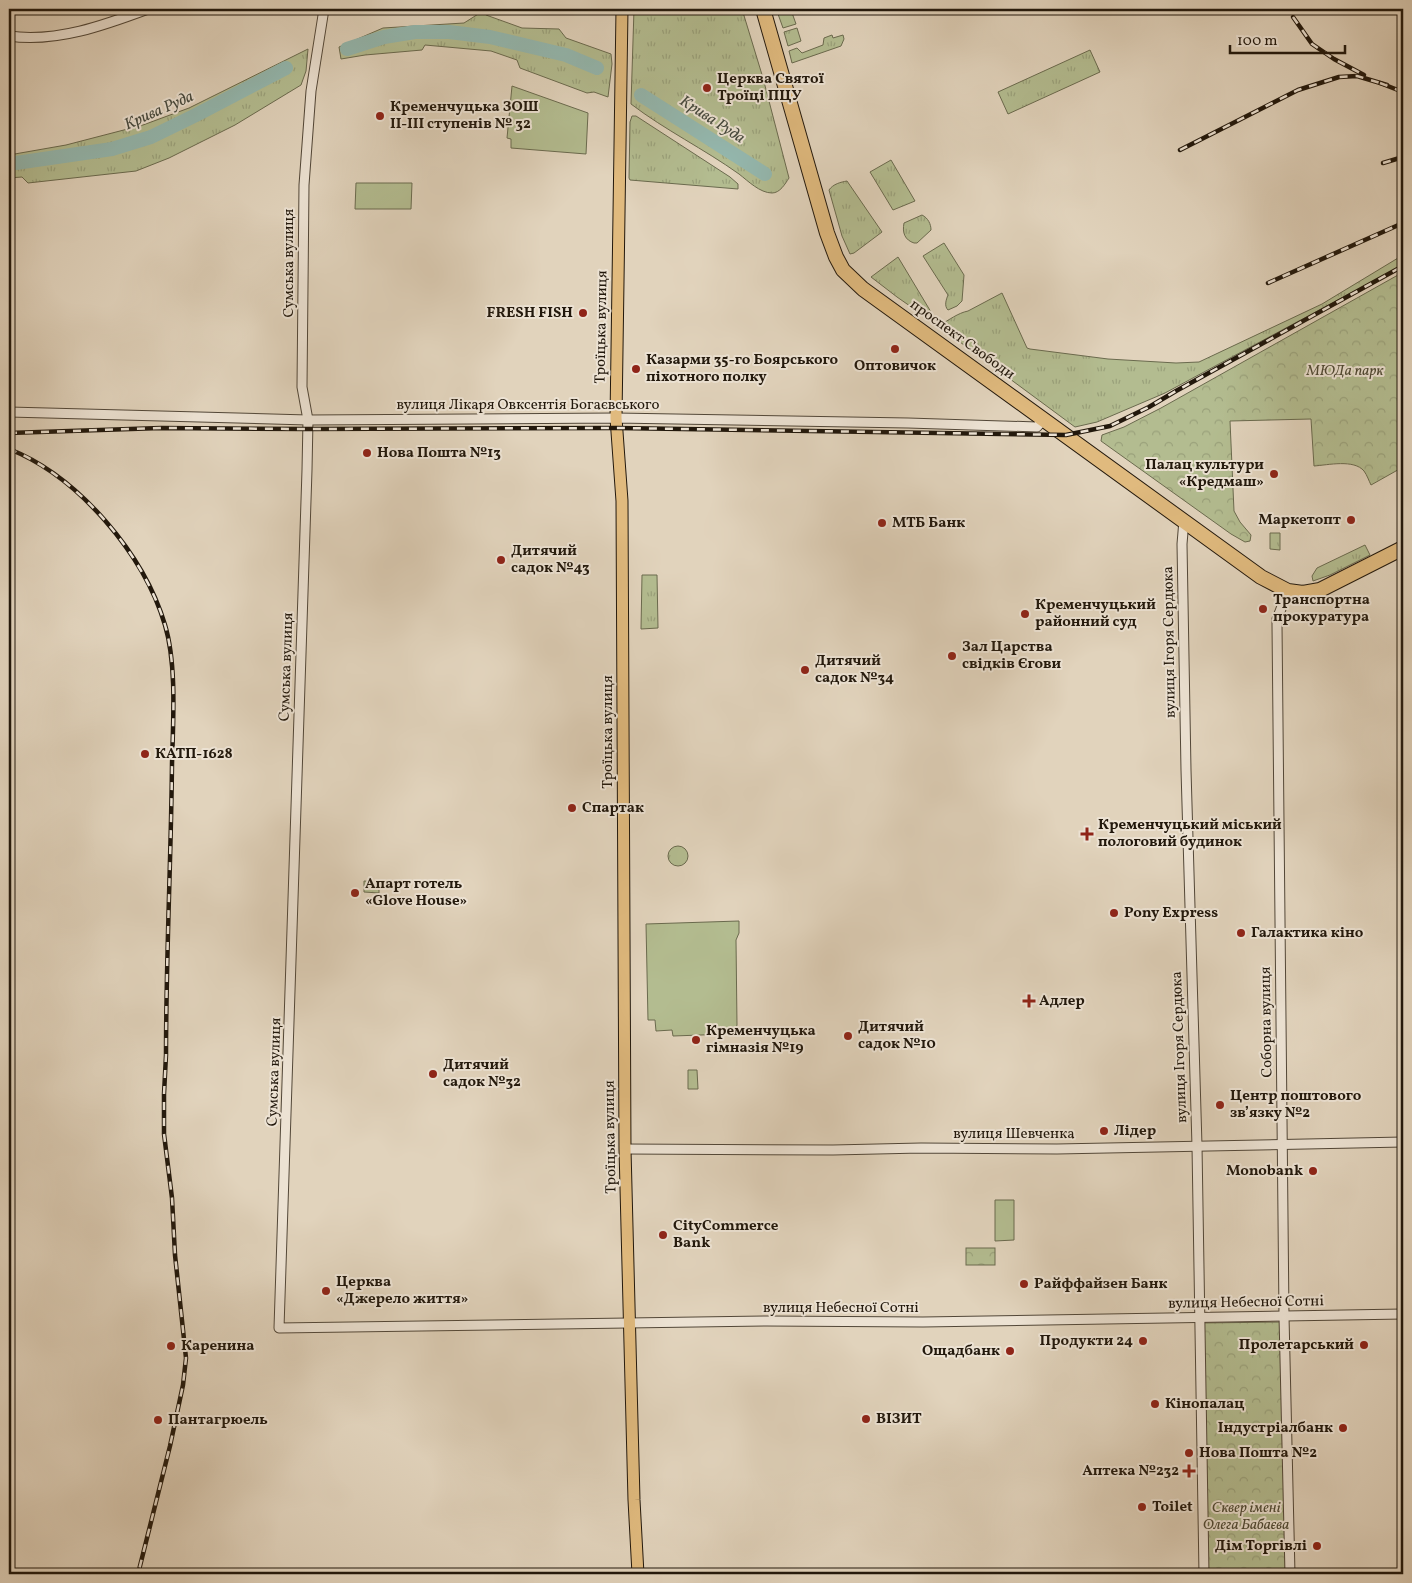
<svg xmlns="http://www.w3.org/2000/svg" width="1412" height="1583" font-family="Vollkorn,serif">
<defs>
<pattern id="grass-tufts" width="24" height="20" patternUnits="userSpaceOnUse" patternTransform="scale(1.25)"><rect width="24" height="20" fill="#b3bc90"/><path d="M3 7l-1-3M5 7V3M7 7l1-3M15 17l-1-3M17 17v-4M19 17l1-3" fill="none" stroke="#9aa17b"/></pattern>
<pattern id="park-crowns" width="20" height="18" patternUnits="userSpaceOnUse" patternTransform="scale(1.25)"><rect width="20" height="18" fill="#b3bc90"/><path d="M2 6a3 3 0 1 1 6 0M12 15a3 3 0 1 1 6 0" fill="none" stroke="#9aa17b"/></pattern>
<pattern id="garden-dots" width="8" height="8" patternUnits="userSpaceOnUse" patternTransform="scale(1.25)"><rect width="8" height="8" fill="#b3bc90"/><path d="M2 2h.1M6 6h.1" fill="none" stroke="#9aa17b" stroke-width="1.8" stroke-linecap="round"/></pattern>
</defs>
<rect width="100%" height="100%" fill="#e1d3bc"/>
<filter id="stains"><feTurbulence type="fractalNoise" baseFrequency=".004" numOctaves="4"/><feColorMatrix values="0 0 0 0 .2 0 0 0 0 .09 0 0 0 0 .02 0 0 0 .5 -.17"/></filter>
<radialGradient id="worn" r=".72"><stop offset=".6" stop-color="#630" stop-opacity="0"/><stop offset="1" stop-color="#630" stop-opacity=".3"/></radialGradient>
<g fill="url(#grass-tufts)" stroke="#6a6a4e">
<path d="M634,9H742L763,78L789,178C785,184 780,193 772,193C760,193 748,181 739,174C704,149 665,130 631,104Z"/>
<path d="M791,10L796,24L783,28L778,14Z"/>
<path d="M483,11L486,15L522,28L559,29L566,38L611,54L612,64L608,97L594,92L587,93L520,68L517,60L491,51L425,45L422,50L365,55L341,59L339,47L383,28L464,23Z"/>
<path d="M797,28L801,41L788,46L784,32Z"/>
<path d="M832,35L833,38L843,35L844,39L841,46L792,63L789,51L797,48L802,53L823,45L824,38Z"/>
<path d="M308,49L306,71L301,85L235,125L169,158L136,171L28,183L22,177L9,178V155L66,145L143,125L189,108Z"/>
<path d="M1090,50L1100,72L1008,114L998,92Z"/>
<path d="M632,116H636L730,177L738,184V189L630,180L629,178L630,122Z"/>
<path d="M891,160L915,201L893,210L870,172Z"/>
<path d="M847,181L882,232L854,253L850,254L842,236L829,190C833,184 841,182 847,181Z"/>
<path d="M922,215C928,218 931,224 931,230L917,243H914C905,240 902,233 904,223Z"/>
<path d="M944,243L964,275L962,301L957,306L948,310C944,306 946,300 948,295L923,256Z"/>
<path d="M1403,255V265L1165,393L1097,422L1075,427L941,328L940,325C949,320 958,313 968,311L1002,293L1027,348L1030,349L1108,359L1176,363L1199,362L1322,304Z"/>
<path d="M898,257L934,317L930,320L897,297L871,277Z"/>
<path d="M1270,533H1280V550L1270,549Z"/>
<path d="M1365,545L1370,555L1330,575L1313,581L1312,576L1317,568Z"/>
<path d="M642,575H657L658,628L641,629Z"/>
<circle cx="678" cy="856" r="10"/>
</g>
<g fill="url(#park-crowns)" stroke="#6a6a4e">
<path d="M1398,275L1403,287V467L1371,485C1369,481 1367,475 1364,471C1354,459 1328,465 1314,466L1311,419L1230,421L1234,511L1240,522L1251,535L1250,541L1245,542L1231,534L1101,441L1102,435L1124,427L1161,408Z"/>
<rect x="966" y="1248" width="29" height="17"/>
<path d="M1284,1322L1289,1574H1204L1200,1323Z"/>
</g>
<path fill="url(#garden-dots)" stroke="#6a6a4e" d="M364,881L379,882V893L364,892Z"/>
<g fill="#b3bc90" stroke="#6a6a4e">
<path d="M512,86L588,113L586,154L511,148V139L507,138Z"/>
<path d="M356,183H412L411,209H355Z"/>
<path d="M739,921V933L736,940L737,1025L736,1028L729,1034L673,1036L672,1030L656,1031L655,1020H648L646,924Z"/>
<path d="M688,1070H697L698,1089H688Z"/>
<path d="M995,1200H1014V1240L995,1241Z"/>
</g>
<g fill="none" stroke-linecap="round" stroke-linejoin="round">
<g stroke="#94b8af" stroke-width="14">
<path d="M347,49L384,37L415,32H449L490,37L566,55L597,68"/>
<path d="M641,95L765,174"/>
<path d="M9,164L112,149L151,137L196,115L286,68"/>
</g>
<defs>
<g id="minor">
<path d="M324,9L311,91L304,185L302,387L308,420L307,470L279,1328L767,1321L923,1322L1403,1314"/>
<path d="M9,36C56,43 105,25 148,9"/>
<path d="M9,412L308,420L616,418L908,423L1037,427L1044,419"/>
<path d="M1184,520L1182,544L1186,770L1197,1146L1204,1574"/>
<path d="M1288,591L1277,619V625L1284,1316L1290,1574"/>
<path d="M625,1149L833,1150L921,1148L1057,1149L1403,1142"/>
</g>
<path id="major" d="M622,9L616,418L622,501L625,1149L634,1500L638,1574"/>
<path id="highway" d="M763,9L827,233L836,257L843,270L863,289L1261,577L1288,591L1303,593L1320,590L1403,548"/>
</defs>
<use href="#minor" stroke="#524738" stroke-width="11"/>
<use href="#major" stroke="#22180c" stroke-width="13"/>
<use href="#highway" stroke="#22180c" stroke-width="16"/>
<use href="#minor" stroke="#ece2d3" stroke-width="9"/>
<use href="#major" stroke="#e0ba7e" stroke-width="11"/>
<use href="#highway" stroke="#e0ba7e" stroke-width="14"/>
<defs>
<g id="rail">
<path d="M1293,17L1312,44L1334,59L1364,75"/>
<path d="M1380,83L1403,92"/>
<path d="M1180,150L1298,90L1339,77L1357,76L1387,85"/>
<path d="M1383,163L1403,157"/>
<path d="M1268,283L1403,223"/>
<path d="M9,433L161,428L307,429L617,428L1066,435L1110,426L1149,407L1176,391L1403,266"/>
<path d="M9,449C78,476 144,554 165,625C177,665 173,722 172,764C171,861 166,958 166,1055L164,1094V1134L172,1198L175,1255L186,1358L183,1385L170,1446L138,1574"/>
</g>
</defs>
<use href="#rail" stroke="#22180c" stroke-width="4.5"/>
<use href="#rail" stroke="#ece2d3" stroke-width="2.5" stroke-dasharray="8" stroke-linecap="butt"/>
</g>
<g fill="#8f2418" stroke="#ece2d3" stroke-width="2">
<circle cx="707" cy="88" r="5"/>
<circle cx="380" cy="116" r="5"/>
<circle cx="583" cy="313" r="5"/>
<circle cx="895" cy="349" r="5"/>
<circle cx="636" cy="369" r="5"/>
<circle cx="367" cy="453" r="5"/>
<circle cx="1274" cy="474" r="5"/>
<circle cx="1351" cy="520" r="5"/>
<circle cx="882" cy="523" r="5"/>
<circle cx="501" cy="560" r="5"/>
<circle cx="1263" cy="609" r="5"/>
<circle cx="1025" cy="614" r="5"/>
<circle cx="952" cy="656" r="5"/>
<circle cx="805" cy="670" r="5"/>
<circle cx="145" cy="754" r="5"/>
<circle cx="572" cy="808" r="5"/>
<path d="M1084.5 826.5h5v5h5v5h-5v5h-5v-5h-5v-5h5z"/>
<circle cx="355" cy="893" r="5"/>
<circle cx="1114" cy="913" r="5"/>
<circle cx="1241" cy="933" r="5"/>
<path d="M1026.5 993.5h5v5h5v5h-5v5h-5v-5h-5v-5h5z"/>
<circle cx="848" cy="1036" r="5"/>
<circle cx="696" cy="1040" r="5"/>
<circle cx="433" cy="1074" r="5"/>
<circle cx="1220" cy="1105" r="5"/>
<circle cx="1104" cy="1131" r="5"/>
<circle cx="1313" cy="1171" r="5"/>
<circle cx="663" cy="1235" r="5"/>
<circle cx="1024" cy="1284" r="5"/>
<circle cx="326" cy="1291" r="5"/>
<circle cx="1143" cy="1341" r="5"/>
<circle cx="1364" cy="1345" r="5"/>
<circle cx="171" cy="1346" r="5"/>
<circle cx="1010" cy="1351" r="5"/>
<circle cx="1155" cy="1404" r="5"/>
<circle cx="866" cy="1419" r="5"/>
<circle cx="158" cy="1420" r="5"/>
<circle cx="1343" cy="1428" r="5"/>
<circle cx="1189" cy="1453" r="5"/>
<path d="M1186.5 1463.5h5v5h5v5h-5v5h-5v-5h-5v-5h5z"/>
<circle cx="1142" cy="1507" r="5"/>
<circle cx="1317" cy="1546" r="5"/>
</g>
<g text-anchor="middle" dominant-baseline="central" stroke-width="4" stroke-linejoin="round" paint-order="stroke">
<g font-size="15" font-weight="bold" fill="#22180c" stroke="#ece2d3" text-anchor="start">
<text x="717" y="79">Церква Святої<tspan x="717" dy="17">Троїці ПЦУ</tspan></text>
<text x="390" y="107">Кременчуцька ЗОШ<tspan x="390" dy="17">ІІ-ІІІ ступенів № 32</tspan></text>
<text x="573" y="313" text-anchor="end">FRESH FISH</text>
<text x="646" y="360">Казарми 35-го Боярського<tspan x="646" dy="17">піхотного полку</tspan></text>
<text x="895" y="366" text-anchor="middle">Оптовичок</text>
<text x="377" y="453">Нова Пошта №13</text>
<text x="1264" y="465" text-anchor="end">Палац культури<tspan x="1264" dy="17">«Кредмаш»</tspan></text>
<text x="1341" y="520" text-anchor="end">Маркетопт</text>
<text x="892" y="523">МТБ Банк</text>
<text x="511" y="551">Дитячий<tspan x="511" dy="17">садок №43</tspan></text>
<text x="1273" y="600">Транспортна<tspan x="1273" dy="17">прокуратура</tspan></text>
<text x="1035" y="605">Кременчуцький<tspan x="1035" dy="17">районний суд</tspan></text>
<text x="962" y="647">Зал Царства<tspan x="962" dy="17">свідків Єгови</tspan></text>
<text x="815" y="661">Дитячий<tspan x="815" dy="17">садок №34</tspan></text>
<text x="155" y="754">КАТП-1628</text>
<text x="582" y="808">Спартак</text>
<text x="1098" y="825">Кременчуцький міський<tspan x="1098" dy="17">пологовий будинок</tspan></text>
<text x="365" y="884">Апарт готель<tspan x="365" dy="17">«Glove House»</tspan></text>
<text x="1124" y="913">Pony Express</text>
<text x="1251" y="933">Галактика кіно</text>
<text x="1039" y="1001">Адлер</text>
<text x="858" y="1027">Дитячий<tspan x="858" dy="17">садок №10</tspan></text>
<text x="706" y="1031">Кременчуцька<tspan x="706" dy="17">гімназія №19</tspan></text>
<text x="443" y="1065">Дитячий<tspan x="443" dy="17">садок №32</tspan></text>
<text x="1230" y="1096">Центр поштового<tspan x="1230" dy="17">зв’язку №2</tspan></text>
<text x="1114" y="1131">Лідер</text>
<text x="1303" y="1171" text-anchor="end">Monobank</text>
<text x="673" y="1226">CityCommerce<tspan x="673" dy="17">Bank</tspan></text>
<text x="336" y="1282">Церква<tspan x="336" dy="17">«Джерело життя»</tspan></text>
<text x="1034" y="1284">Райффайзен Банк</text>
<text x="1133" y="1341" text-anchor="end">Продукти 24</text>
<text x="1354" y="1345" text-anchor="end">Пролетарський</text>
<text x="181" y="1346">Каренина</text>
<text x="1000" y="1351" text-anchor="end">Ощадбанк</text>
<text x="1165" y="1404">Кінопалац</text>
<text x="876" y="1419">ВІЗИТ</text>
<text x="168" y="1420">Пантагрюель</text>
<text x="1333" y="1428" text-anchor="end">Індустріалбанк</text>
<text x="1199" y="1453">Нова Пошта №2</text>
<text x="1179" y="1471" text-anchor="end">Аптека №232</text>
<text x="1152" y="1507">Toilet</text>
<text x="1307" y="1546" text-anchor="end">Дім Торгівлі</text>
</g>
<g font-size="15" fill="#22180c" stroke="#ece2d3">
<text transform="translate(289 263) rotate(-90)">Сумська вулиця</text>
<text transform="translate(602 327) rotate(-89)">Троїцька вулиця</text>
<text transform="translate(962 340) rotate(36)">проспект Свободи</text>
<text x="528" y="405">вулиця Лікаря Овксентія Богаєвського</text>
<text transform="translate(1170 642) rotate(-91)">вулиця Ігоря Сердюка</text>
<text transform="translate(287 667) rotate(-88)">Сумська вулиця</text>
<text transform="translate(608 732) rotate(-90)">Троїцька вулиця</text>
<text transform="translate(1267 1022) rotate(-91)">Соборна вулиця</text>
<text transform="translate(1180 1047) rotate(-92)">вулиця Ігоря Сердюка</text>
<text transform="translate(275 1072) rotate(-88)">Сумська вулиця</text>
<text x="1014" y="1134">вулиця Шевченка</text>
<text transform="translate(611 1137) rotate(-91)">Троїцька вулиця</text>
<text transform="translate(1246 1303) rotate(-1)">вулиця Небесної Сотні</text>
<text x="841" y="1308">вулиця Небесної Сотні</text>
</g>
<g font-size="15" font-style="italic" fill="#4e4934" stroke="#ece2d3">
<text x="1345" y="371">МЮДа парк</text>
<text x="1246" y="1508">Сквер імені<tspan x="1246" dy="17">Олега Бабаєва</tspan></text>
</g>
<g font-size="16" font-style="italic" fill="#44483d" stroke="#ece2d3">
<text transform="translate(159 111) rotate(-24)">Крива Руда</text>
<text transform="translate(712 120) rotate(33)">Крива Руда</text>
</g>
</g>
<rect width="1412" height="1583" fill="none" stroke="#e1d3bc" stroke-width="30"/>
<rect x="10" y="10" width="1392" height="1563" fill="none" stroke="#22180c" stroke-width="2.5"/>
<rect x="15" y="15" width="1382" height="1553" fill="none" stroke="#22180c"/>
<path d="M1230 45v8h115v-8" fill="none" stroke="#22180c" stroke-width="2.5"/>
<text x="1237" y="45" font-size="15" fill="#22180c" stroke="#ece2d3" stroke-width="4" paint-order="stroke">100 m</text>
<rect width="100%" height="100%" filter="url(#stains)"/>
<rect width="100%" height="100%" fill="url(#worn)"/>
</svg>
